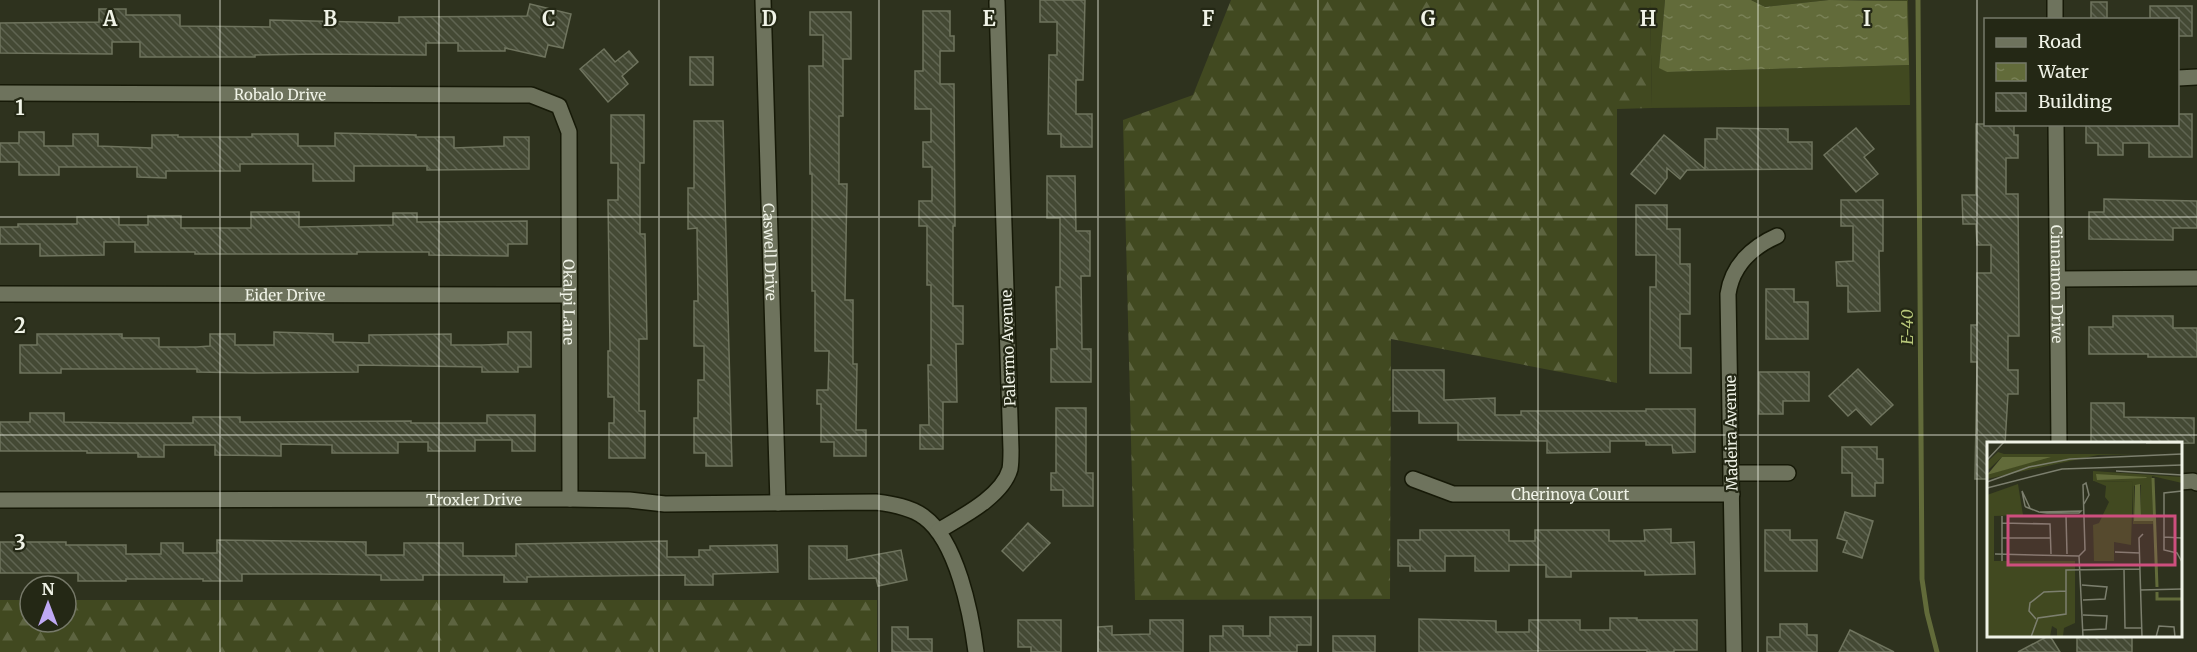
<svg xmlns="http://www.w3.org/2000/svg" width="2197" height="652" font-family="Merriweather,serif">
<defs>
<pattern id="forest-firs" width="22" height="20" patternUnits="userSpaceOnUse" patternTransform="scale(1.5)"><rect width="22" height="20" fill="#414920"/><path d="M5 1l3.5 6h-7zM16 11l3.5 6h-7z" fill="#5d6440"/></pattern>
<pattern id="water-ripples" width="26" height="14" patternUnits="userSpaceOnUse" patternTransform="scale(1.5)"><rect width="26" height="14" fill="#626b3a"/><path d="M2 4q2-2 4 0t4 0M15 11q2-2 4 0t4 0" fill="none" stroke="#798156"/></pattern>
<pattern id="building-back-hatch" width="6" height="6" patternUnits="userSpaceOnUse" patternTransform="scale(1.5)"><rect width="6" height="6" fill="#444934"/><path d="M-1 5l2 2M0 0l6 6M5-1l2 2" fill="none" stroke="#5f6451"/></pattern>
</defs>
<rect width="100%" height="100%" fill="#2e321e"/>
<g fill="#414920">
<path d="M1650,0H1665L1659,67L1667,72L1909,65L1907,1L1863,0H1908L1910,105L1652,108Z"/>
<path d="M1751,0H1829L1765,7Z"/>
</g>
<g fill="url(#forest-firs)">
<path d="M1231,0H1650L1652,108L1617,109V383L1391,339L1390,599L1135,600L1123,120L1193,95Z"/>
<path d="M0,600H30V622H66V600H877V652H0Z"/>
</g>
<path fill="url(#water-ripples)" d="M1665,0H1751L1765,7L1829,0L1907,1L1909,65L1667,72L1659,68Z"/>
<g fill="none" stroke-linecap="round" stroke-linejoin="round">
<path stroke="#626b3a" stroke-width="5" d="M1918,0L1922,579L1927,613L1937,652"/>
</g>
<g fill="url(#building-back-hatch)" stroke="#6f745e" stroke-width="1.5">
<path d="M1040,0H1085L1083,80H1076V114H1092V147H1061V134H1048L1049,55H1057V22H1040Z"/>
<rect x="2091" y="2" width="16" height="18"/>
<path d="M530,4L571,14L563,48L548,45L545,57L505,48V51H458V43H426V55L318,54L255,55V57H140V42H112V54L0,53V23L99,22V9H126V15H180V26L270,27V20L399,23V17L527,16Z"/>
<path d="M2150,6H2192V36H2178V20H2150Z"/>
<path d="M923,11H950V36H954V51H940V84H954L955,226H953V306H963V344H956L957,402H943V449H920V425H929L928,365H931V285H927V226H919V201H932V167H923V142H931V109H915V71H923Z"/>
<path d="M810,12H851V59H843V116H839V184H847L845,300H853V364H857L856,430H866V456H834V442H821V404H817V390H828L829,351H815V291H812V174H810L809,66H823V35H810Z"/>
<path d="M604,49L615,62L629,51L638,62L622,76L628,84L608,102L580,69Z"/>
<rect x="690" y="57" width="23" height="28"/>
<path d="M2178,114H2192V157H2149V143H2123V155H2098V143H2086V124H2178Z"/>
<path d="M611,115H644V163H640V234H645L647,339H639V411H645V458H609V423H614V397H608V351H610L608,200H618V163H611Z"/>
<path d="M694,121H723L732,466H706V453H694V418H698V380H704V346H694V301H698L697,228L688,229V188H694Z"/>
<path d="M1976,124H2014V135H2018V158H2006V194H2018L2019,336H2008V370H2018V394H2008L2005,444H1989V479H1975L1977,362H1971V325H1977V273H1991V245H1977L1976,224H1963L1962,195H1976Z"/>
<path d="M1717,128L1788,129V142H1812V169L1687,170L1680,179L1667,168V178L1655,194L1631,174L1664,135L1705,169V139H1717Z"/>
<path d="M1856,128L1874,149L1864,157L1878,174L1856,192L1824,155Z"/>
<path d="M19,132H44V146H73V134H98V146L152,148V135H178V137H252V134H298V146H335V133L416,135V137H454V148L504,146V137H529V169L427,170V166H354V181H313V164H240V171H166V178L137,177V167H59V175H19V162H0V143H19Z"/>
<path d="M1047,176H1075L1076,231H1090V276H1081L1082,349H1091V382H1051V349H1057L1056,287H1060V218H1047Z"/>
<path d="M2104,199L2197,201V228H2173V240L2089,239V212H2104Z"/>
<path d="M1841,200H1883V251H1879L1880,311L1848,312V286H1837L1836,262L1853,261V226H1841Z"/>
<path d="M1636,205H1667V229H1680V264H1690V314H1680V348H1691V373H1650V287H1656V255H1636Z"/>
<path d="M251,212H299V227L393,225V213H417V222L527,221V244H508V256L429,255V252H357V254H195V252H135V242H104V255L40,256V244H0V227H18V224H77V217H119V225H148V216H181V228H251Z"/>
<path d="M1766,289H1794V302H1808V339H1766Z"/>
<path d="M2113,316H2173V328H2197V357H2148V354H2089V327H2113Z"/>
<path d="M274,332L333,334V342L369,343V335L451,334V345H482L508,344V332H531V367H518V372H482V367L358,365V372L254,373L197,372V369H61V373H20V345H37V334H122V338H159V347H197L210,346V334H235V345H274Z"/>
<path d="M1858,369L1893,405L1871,425L1856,409L1848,416L1829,396Z"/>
<path d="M1393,370H1444V400L1495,398V415H1521V411H1646V409H1695V452L1673,453L1672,445H1646V441H1610V452L1547,453V441L1458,440V423H1419V411H1393Z"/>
<path d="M1759,372H1809V401H1783V414H1759Z"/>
<path d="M2091,403H2124V417L2194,418V443L2091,444Z"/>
<path d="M1056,408H1086V473H1093V506H1063V490H1051V473H1056Z"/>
<path d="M30,413H64V422L123,423H193V417H240V422L411,421V423H487V415H535V451H512V440H475V451H428V442H398V453H332V445L281,444V456L215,455V445H164V457H138V453H87V451H0V422H30Z"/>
<path d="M1842,447H1877V459H1883V483H1875V496H1852V473H1842Z"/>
<path d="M1845,512L1873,521L1862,558L1843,552L1847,541L1837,538Z"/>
<path d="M1028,523L1050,543L1023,571L1002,551Z"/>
<path d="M1671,529V543L1694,542L1695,574L1645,575V571H1571V577H1546V565H1509V571H1475V556H1445V571H1410V566H1398V540H1420V530H1509V541H1535V530H1609V541H1645L1644,530Z"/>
<path d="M1765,530H1790V540H1817V571H1765Z"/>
<path d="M217,540L366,542V555H404V543H463V556H516V544L667,541V557H699V550H710V546L777,545L778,572L713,574V585H685V575L527,577V582H504V575H423V580H381V575L318,574H242V581H203V579H126V581H78V573H0V542H66V545H126V554H161V543H183V553H217Z"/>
<path d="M809,546H847V560L901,550L907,580L878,586L876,578L809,579Z"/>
<path d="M1270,617H1311V645H1297V652H1210V636H1223V626H1243V636H1270Z"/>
<path d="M1610,618H1637V620H1697V650H1674V652H1647V650L1419,652V619L1496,621V632H1529V620H1580V630H1610Z"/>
<path d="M1018,620H1061V652H1031V647H1018Z"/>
<path d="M1150,620H1183V652H1098V627L1112,626V635L1150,634Z"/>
<path d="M1780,624H1807V635H1817V652H1767V637H1780Z"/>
<path d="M892,627H908V639H932V652H892Z"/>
<path d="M1850,630L1894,652H1839Z"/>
<rect x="1333" y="636" width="42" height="16"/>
<path d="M2048,636H2050L2060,652H2018Z"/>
<rect x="2077" y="636" width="55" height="16"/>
</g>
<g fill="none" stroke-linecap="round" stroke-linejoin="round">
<defs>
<g id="minor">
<path id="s1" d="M763,0L778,503"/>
<path d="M2055,0V20"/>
<path d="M2178,78L2197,77"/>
<path id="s2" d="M0,93L531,95L559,106L569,132L570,499"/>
<path id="s3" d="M2056,124L2059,444"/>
<path d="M2058,279L2197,278"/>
<path id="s4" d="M0,294L569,295"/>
<path d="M1732,473H1788"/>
<path id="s5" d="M1413,479L1453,494H1732"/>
<path d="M2180,482L2193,481L2197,483"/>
<path id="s6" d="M0,500L570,499L629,500L665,504L876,502C892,504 911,507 924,517C957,541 971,613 976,652"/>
<path d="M938,531C961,517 1002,497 1010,469C1011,463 1011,456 1011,450L997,2"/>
<path d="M1734,652L1728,294C1732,266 1752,247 1777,236"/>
</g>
</defs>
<use href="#minor" stroke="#161907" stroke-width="18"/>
<use href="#minor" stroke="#6e735d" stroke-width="15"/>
</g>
<path fill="none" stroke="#f0f3e7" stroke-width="1.5" stroke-opacity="0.55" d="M220,0V652M439,0V652M659,0V652M879,0V652M1098,0V652M1318,0V652M1538,0V652M1758,0V652M1977,0V652M0,217H2197M0,435H2197"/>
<g text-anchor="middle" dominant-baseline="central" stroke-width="4.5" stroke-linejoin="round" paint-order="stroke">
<g font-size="15" fill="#f0f3e7" stroke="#242815">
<text stroke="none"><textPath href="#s2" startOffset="280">Robalo Drive</textPath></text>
<text stroke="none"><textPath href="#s1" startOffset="252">Caswell Drive</textPath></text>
<text stroke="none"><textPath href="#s3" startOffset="160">Cinnamon Drive</textPath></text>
<text stroke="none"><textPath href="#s4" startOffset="285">Eider Drive</textPath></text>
<text stroke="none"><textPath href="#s2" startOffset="759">Okalpi Lane</textPath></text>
<text transform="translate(1008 348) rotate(-92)">Palermo Avenue</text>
<text transform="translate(1731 433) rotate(-91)">Madeira Avenue</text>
<text stroke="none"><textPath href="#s5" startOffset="160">Cherinoya Court</textPath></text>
<text stroke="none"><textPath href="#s6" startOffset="474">Troxler Drive</textPath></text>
</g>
<g font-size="16" font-style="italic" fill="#b8c77a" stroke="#242815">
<text transform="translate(1907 327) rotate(-90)">E-40</text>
</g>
</g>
<g transform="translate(1987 442)">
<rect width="195" height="195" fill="#2e321e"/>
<path d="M11,10L17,12H150L111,13L0,37V33L60,15H15L0,29V20ZM106,29L195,35V41L165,34L166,82H146V40L106,39ZM154,43V74H166V79H147V44Z" fill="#414920" fill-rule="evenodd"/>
<path d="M107,39L146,40L144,103L127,100V119H107L106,83L112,81L122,60L118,55L119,44ZM31,42L36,73L7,74V119H88V181L77,186L76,194L70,195V187L65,184L63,195H0V53Z" fill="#414920"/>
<path d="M15,15H64L0,33ZM109,32L159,35L160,36L110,38ZM153,42L154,74H166V79H147L148,43Z" fill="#626b3a"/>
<path fill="none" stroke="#626b3a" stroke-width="3" d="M166,36L170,145M170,150V157H195"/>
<path fill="none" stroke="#7c7f6e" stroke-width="1.5" d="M159,1H195M0,18L17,0M129,29L195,33M0,40L42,25L83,17L195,12M0,46L75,27L195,23M195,49L177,51V108L190,111L195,120M43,66L35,49L38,64L39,65L52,70L60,71H92L94,69L53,70M79,73L80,112M15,74V119M15,81L63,82L64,112M177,95L195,96M15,96H64M128,110L153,111M8,112L92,114M92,114L98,108L96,43L99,41L102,53L97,62M92,114L96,195M137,127L138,186H154M95,143L120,145L118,157L96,158M153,148L195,147M96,173L120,174L119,187L96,188M49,177L42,169L43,161L57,150L79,149M44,195L51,176L79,172V128L153,127M155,195L152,96L156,92M169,195L172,184L187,185L188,195"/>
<path fill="#ce4f7e" fill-opacity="0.15" stroke="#ce4f7e" stroke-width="3" d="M21,74H188V123H21Z"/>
<rect width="195" height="195" fill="none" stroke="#f0f3e7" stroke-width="3"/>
</g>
<g font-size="20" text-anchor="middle" font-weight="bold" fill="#f0f3e7" stroke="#242815" stroke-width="4.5" stroke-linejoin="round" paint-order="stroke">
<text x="110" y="26">A</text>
<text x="330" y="26">B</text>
<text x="549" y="26">C</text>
<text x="769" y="26">D</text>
<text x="989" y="26">E</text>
<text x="1208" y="26">F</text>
<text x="1428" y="26">G</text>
<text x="1648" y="26">H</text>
<text x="1867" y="26">I</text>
<text x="20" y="115">1</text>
<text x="20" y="333">2</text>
<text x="20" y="550">3</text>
</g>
<rect x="1984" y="18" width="195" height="108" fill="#242815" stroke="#767969" stroke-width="1.5"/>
<rect x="1996" y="38" width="30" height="9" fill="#6e735d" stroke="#767969" stroke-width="1.5"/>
<text x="2038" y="48" font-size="18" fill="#f0f3e7">Road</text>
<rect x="1996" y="63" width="30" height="18" fill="url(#water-ripples)" stroke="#767969" stroke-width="1.5"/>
<text x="2038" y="78" font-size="18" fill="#f0f3e7">Water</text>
<rect x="1996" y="93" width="30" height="18" fill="url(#building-back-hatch)" stroke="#767969" stroke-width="1.5"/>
<text x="2038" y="108" font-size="18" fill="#f0f3e7">Building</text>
<g transform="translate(48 604)"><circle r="28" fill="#242815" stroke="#767969" stroke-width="1.5"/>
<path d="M0-4.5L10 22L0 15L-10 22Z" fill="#bfa9f4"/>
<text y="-9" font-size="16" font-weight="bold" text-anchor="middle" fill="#f0f3e7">N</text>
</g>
</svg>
